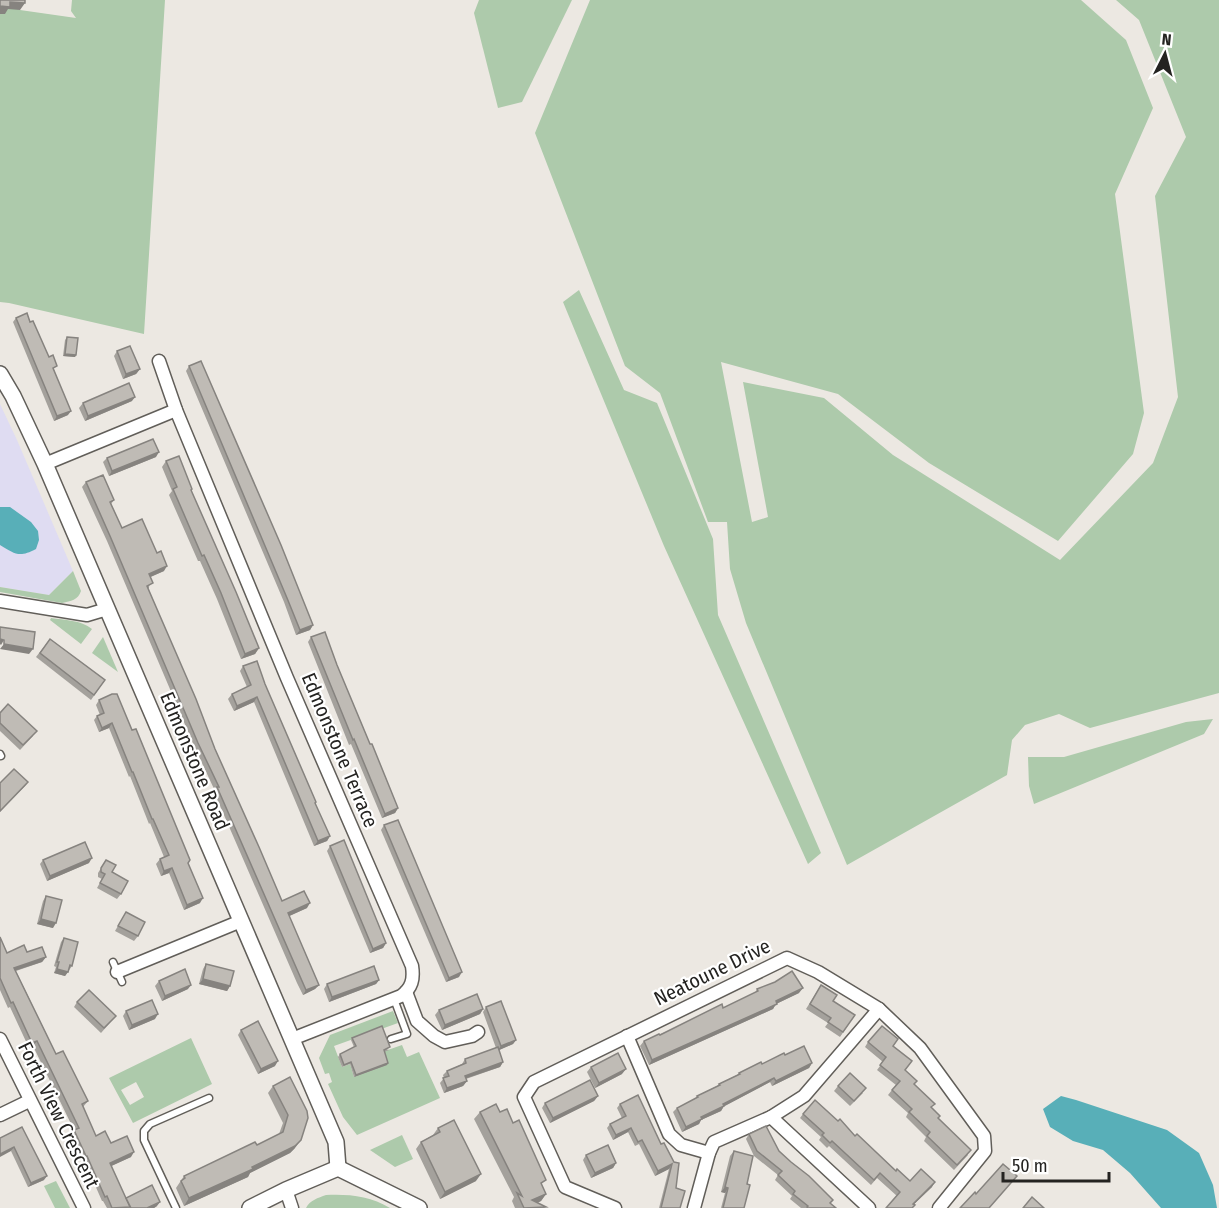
<svg xmlns="http://www.w3.org/2000/svg" width="1219" height="1208" font-family="'Fira Sans Condensed',sans-serif">
<rect width="100%" height="100%" fill="#ece8e2"/>
<path fill="#dfdcf2" d="M0,404L17,440L73,571L49,595L0,587Z"/>
<g fill="#adcaab" fill-rule="evenodd">
<path d="M0,0L20,10L76,18L71,11L72,0H165L144,334L9,303L0,302Z"/>
<path d="M479,0H572L522,102L498,108L474,13Z"/>
<path d="M590,0H1081L1126,40L1153,108L1115,194L1144,413L1133,454L1058,541L929,463L838,394L721,362L752,522L768,517L743,382L824,398L893,455L1060,560L1153,463L1178,397L1155,196L1186,137L1139,20L1116,0H1219V693L1090,728L1059,714L1025,725L1012,740L1007,775L847,865L746,623L730,569L727,522H708L660,393L625,366L535,133Z"/>
<path d="M579,290L624,390L657,403L713,539L718,615L821,853L808,864L664,546L563,302Z"/>
<path d="M73,571L81,591C78,600 71,601 62,603L0,592V587L49,595Z"/>
<path d="M51,618C64,620 81,620 92,629L81,644L50,620Z"/>
<path d="M103,637L118,672L92,653Z"/>
<path d="M1213,719L1204,734L1034,804L1029,786L1028,757H1064L1186,722Z"/>
<path d="M393,1011L398,1023L334,1046L342,1067L350,1064L354,1077L382,1052L402,1045L407,1057L419,1052L440,1098L357,1135L343,1117L328,1084L332,1082L329,1073L325,1074L319,1058L330,1035Z"/>
<path d="M191,1038L212,1084L133,1123L109,1078ZM136,1082L144,1097L130,1105L121,1090Z"/>
<path d="M402,1135L413,1159L395,1167L370,1150Z"/>
<path d="M56,1181L70,1208H55L44,1186Z"/>
<path d="M326,1195C349,1194 370,1196 390,1208H306C310,1200 318,1198 326,1195Z"/>
</g>
<g fill="#58afb8">
<path d="M0,507H10L31,522L38,531L39,540L36,549C19,558 15,554 0,545Z"/>
<path d="M1061,1096L1076,1100L1167,1130L1199,1153L1213,1185L1217,1208H1161L1130,1173L1103,1150L1073,1141L1050,1127L1043,1109Z"/>
</g>
<g fill="none" stroke-linecap="round" stroke-linejoin="round">
<defs>
<g id="service">
<path d="M0,754L1,756"/>
<path d="M113,962L122,982"/>
<path d="M391,1039L407,1034L394,999"/>
<path d="M176,1208L144,1140V1131L150,1124L209,1098"/>
</g>
<g id="minor">
<path d="M159,361L176,410L287,678L412,966C414,979 412,988 401,996L292,1039"/>
<path d="M45,464L176,410"/>
<path d="M0,601L87,615L107,609"/>
<path d="M117,972L241,921"/>
<path d="M406,992L417,1021L434,1036L445,1042L472,1036L478,1032"/>
<path d="M627,1036L669,1134L681,1145L709,1153"/>
<path d="M0,1039L84,1208"/>
<path d="M0,1115L29,1101"/>
<path d="M771,1117L869,1208"/>
<path d="M286,1190L292,1208"/>
<path d="M615,1208L565,1187L524,1097L534,1082L787,958L818,972L879,1009L920,1048L984,1136L985,1151L939,1208"/>
<path d="M694,1208L709,1153L714,1142L771,1117L804,1096L879,1009"/>
</g>
<g id="tertiary">
<path d="M0,374L13,396L45,464L333,1135L336,1142L338,1168"/>
<path d="M250,1208L286,1190L338,1168L419,1208"/>
</g>
</defs>
<use href="#service" stroke="#615e59" stroke-width="9"/>
<use href="#minor" stroke="#615e59" stroke-width="15"/>
<use href="#tertiary" stroke="#615e59" stroke-width="18"/>
<use href="#service" stroke="#fff" stroke-width="6"/>
<use href="#minor" stroke="#fff" stroke-width="12"/>
<use href="#tertiary" stroke="#fff" stroke-width="15"/>
</g>
<g fill="#a4a19c">
<path d="M16,318L54,370L68,415L54,421L13,322Z"/>
<path d="M67,337L76,355L75,357L63,356L65,340Z"/>
<path d="M117,351L140,369L136,374L123,379L114,356Z"/>
<path d="M189,366L313,625L310,630L296,635L284,602L186,371Z"/>
<path d="M132,401L85,421L79,408L83,403Z"/>
<path d="M156,457L109,476L103,462L107,458Z"/>
<path d="M166,461L191,491L259,648L255,654L241,659L217,599L200,561H198L169,495L172,491L162,467Z"/>
<path d="M86,482L114,500L111,504L122,528L164,571L150,577L149,588H148L215,749L282,901L307,908L289,916L319,985L315,989L303,995L297,983L214,792L215,791L195,748L107,541L82,487Z"/>
<path d="M311,637L337,665L370,744L398,808L395,813L382,818L351,744L349,745L308,642Z"/>
<path d="M50,639L105,680L91,700L36,657Z"/>
<path d="M243,666L265,684L316,802L315,804L330,836L327,841L314,846L254,702L234,711L228,699L232,694L247,687L240,671Z"/>
<path d="M99,700L188,863L200,903L184,910L169,873L161,876L156,864L160,859L164,857L150,823L149,824L130,776L129,777L109,728L99,732L94,720L97,716L100,715L96,705Z"/>
<path d="M0,713L33,736L20,750L0,731Z"/>
<path d="M384,825L459,977L446,982L381,830Z"/>
<path d="M330,846L386,943L383,948L370,953L327,851Z"/>
<path d="M43,860L89,863L47,881L40,864Z"/>
<path d="M106,860L112,872L121,894L117,899L97,888L102,879L98,877V873Z"/>
<path d="M46,896L53,928L37,924L43,901Z"/>
<path d="M126,912L138,936L134,941L115,931Z"/>
<path d="M0,937L7,953L27,952L46,957L42,962L16,971L56,1054L88,1101L83,1107L96,1136L111,1143L131,1157L111,1166L126,1199L157,1206L154,1208H107L103,1201H102L84,1160L83,1161L71,1135L74,1130L33,1046L29,1048L10,1007L8,1008L0,990Z"/>
<path d="M64,938L72,966L65,976L54,973L56,967L54,966L61,942Z"/>
<path d="M206,964L230,986L227,991L199,984L203,969Z"/>
<path d="M379,980L376,984L329,1002L324,989L327,984Z"/>
<path d="M159,981L188,989L162,1001L155,986Z"/>
<path d="M821,985L833,1001L855,1015L840,1037L825,1027L828,1023L806,1009Z"/>
<path d="M757,989L799,993L776,1004L773,1009L649,1065L640,1046L644,1041L723,1008L755,993Z"/>
<path d="M77,1002L116,1016L101,1033L74,1007Z"/>
<path d="M486,1007L516,1040L513,1044L499,1050L503,1062L500,1067L466,1079L467,1081L463,1086L444,1093L440,1083L444,1078L443,1075L447,1071L462,1064L465,1059L496,1048L483,1012Z"/>
<path d="M483,1009L480,1014L442,1030L435,1015L439,1010Z"/>
<path d="M126,1011L155,1019L129,1030L123,1016Z"/>
<path d="M241,1030L275,1066L258,1074L238,1035Z"/>
<path d="M352,1038L389,1050L384,1052L388,1063L387,1065L354,1077L350,1064L342,1067L338,1057L340,1054L354,1047L351,1040Z"/>
<path d="M868,1042L893,1046L905,1070L914,1084L932,1108L938,1119L968,1155L954,1170L924,1141L926,1137L906,1117L908,1113L888,1095L896,1085L877,1070L883,1062L865,1047Z"/>
<path d="M785,1055L812,1063L809,1068L772,1086L770,1082L724,1106L721,1111L701,1120L699,1124L682,1132L673,1112L677,1108L695,1099L697,1096L717,1086L719,1084L737,1075L739,1073Z"/>
<path d="M591,1067L622,1074L595,1088L587,1072Z"/>
<path d="M290,1077L295,1148L290,1153L250,1173L248,1177L184,1206L176,1188L184,1176L257,1145L279,1134L283,1123L268,1093L273,1086Z"/>
<path d="M838,1086L863,1093L850,1106L834,1091Z"/>
<path d="M598,1096L594,1101L550,1123L542,1108L545,1103Z"/>
<path d="M620,1104L661,1144L674,1162L676,1188L680,1208H659L669,1169L655,1176L639,1144L635,1146L628,1132L613,1140L607,1128L610,1124L622,1118L617,1108Z"/>
<path d="M480,1112H500L546,1194L541,1201L537,1203L546,1208H515L512,1201L514,1197L474,1119Z"/>
<path d="M803,1114L838,1121L896,1171L910,1181L932,1187L914,1204L897,1196L877,1178L871,1185L829,1146L827,1148L819,1140L821,1137L800,1118Z"/>
<path d="M22,1127L44,1180L28,1187L11,1151Z"/>
<path d="M438,1128L476,1181L440,1199L416,1149L421,1142L433,1135Z"/>
<path d="M749,1134L779,1151L833,1200L830,1203L836,1208H801L790,1199L792,1196L775,1180L778,1175L754,1156L746,1139Z"/>
<path d="M734,1151L747,1184L744,1208H721L725,1193L721,1192L730,1156Z"/>
<path d="M586,1155L616,1163L613,1168L591,1178L583,1160Z"/>
</g>
<g fill="#86837f">
<path d="M10,2L25,3L20,10L8,9L5,14H0V6Z"/>
<path d="M65,354L76,355L75,357L63,356Z"/>
<path d="M140,369L136,374L123,379L126,374Z"/>
<path d="M135,397L132,401L85,421L88,416Z"/>
<path d="M71,411L68,415L54,421L57,416Z"/>
<path d="M159,452L156,457L109,476L112,471Z"/>
<path d="M167,566L164,571L146,579L149,574Z"/>
<path d="M313,625L310,630L296,635L300,630Z"/>
<path d="M0,639L4,640L1,645L0,644Z"/>
<path d="M4,644L33,649L29,654L0,649Z"/>
<path d="M259,648L255,654L241,659L245,654Z"/>
<path d="M257,697L254,702L234,711L237,706Z"/>
<path d="M112,723L109,728L99,732L102,728Z"/>
<path d="M28,782L25,786L0,812V811Z"/>
<path d="M398,808L395,813L382,818L385,814Z"/>
<path d="M330,836L327,841L314,846L318,841Z"/>
<path d="M92,858L89,863L47,881L50,876Z"/>
<path d="M172,868L169,873L161,876L164,871Z"/>
<path d="M203,898L200,903L184,910L187,905Z"/>
<path d="M310,903L307,908L285,918L288,913Z"/>
<path d="M41,919L56,923L53,928L37,924Z"/>
<path d="M386,943L383,948L370,953L373,949Z"/>
<path d="M46,957L42,962L11,972L14,968Z"/>
<path d="M57,969L68,972L65,976L54,973Z"/>
<path d="M462,972L459,977L446,982L449,978Z"/>
<path d="M203,979L230,986L227,991L199,984Z"/>
<path d="M379,980L376,984L329,1002L332,997Z"/>
<path d="M191,985L188,989L162,1001L165,996Z"/>
<path d="M319,985L315,989L303,995L306,990Z"/>
<path d="M803,988L799,993L776,1004L773,1009L649,1065L652,1060Z"/>
<path d="M483,1009L480,1014L442,1030L445,1025Z"/>
<path d="M158,1014L155,1019L129,1030L132,1025Z"/>
<path d="M516,1040L513,1044L497,1051L501,1046Z"/>
<path d="M37,1041L33,1046L29,1048L32,1043Z"/>
<path d="M278,1061L275,1066L258,1074L261,1069Z"/>
<path d="M503,1062L500,1067L461,1080L465,1076Z"/>
<path d="M388,1063L387,1065L354,1077L356,1075Z"/>
<path d="M812,1063L809,1068L772,1086L776,1081Z"/>
<path d="M626,1069L622,1074L595,1088L599,1083Z"/>
<path d="M774,1078L770,1082L723,1107L724,1106L721,1111L701,1120L699,1124L682,1132L686,1127L723,1104Z"/>
<path d="M467,1081L463,1086L444,1093L447,1088Z"/>
<path d="M598,1096L594,1101L550,1123L553,1118Z"/>
<path d="M631,1128L628,1132L613,1140L616,1135Z"/>
<path d="M301,1140L295,1148L290,1153L250,1173L248,1177L184,1206L189,1198L252,1167Z"/>
<path d="M14,1147L11,1151L0,1157V1154Z"/>
<path d="M134,1152L131,1157L107,1168L110,1163Z"/>
<path d="M616,1163L613,1168L591,1178L595,1173Z"/>
<path d="M672,1164L669,1169L655,1176L658,1171Z"/>
<path d="M481,1174L476,1181L440,1199L445,1192Z"/>
<path d="M47,1176L44,1180L28,1187L31,1183Z"/>
<path d="M935,1182L932,1187L910,1208L913,1204Z"/>
<path d="M725,1187L728,1188L725,1193L721,1192Z"/>
<path d="M546,1194L541,1201L527,1208L532,1200Z"/>
<path d="M160,1202L157,1206L154,1208H147Z"/>
</g>
<g fill="#bfbbb5" stroke="#86837f" stroke-width="1.5">
<path d="M0,0H25V3L10,2V7L0,6Z"/>
<path d="M27,313L30,322L33,321L49,357L53,355L57,366L53,368L71,411L57,416L16,318Z"/>
<path d="M67,337L78,338L76,355L65,354Z"/>
<path d="M130,346L140,369L126,374L117,351Z"/>
<path d="M201,361L281,545L313,625L300,630L287,598L189,366Z"/>
<path d="M129,383L135,397L88,416L83,403Z"/>
<path d="M153,439L159,452L112,471L107,458Z"/>
<path d="M179,456L192,489L191,490L236,592L259,648L245,654L221,593L204,555L202,556L173,489L177,487L166,461Z"/>
<path d="M103,475L114,500L110,502L122,528L142,519L157,553L161,551L167,566L149,574L153,583L147,586L196,699L215,749L259,847L282,901L304,891L310,903L288,913L319,985L306,990L217,787H219L198,743L110,536L86,482Z"/>
<path d="M0,627L35,632L33,649L4,644V640L0,639Z"/>
<path d="M325,632L337,665L370,744H372L398,808L385,814L354,739L353,740L311,637Z"/>
<path d="M50,639L105,680L94,695L40,653Z"/>
<path d="M257,661L265,684L316,802L315,803L330,836L318,841L257,697L237,706L232,694L251,685L243,666Z"/>
<path d="M112,694H117L132,730L136,729L190,860L188,863L203,898L187,905L172,868L164,871L160,859L169,855L153,819H152L133,772H132L112,723L102,728L97,716L104,713L99,700Z"/>
<path d="M8,704L37,731L23,745L0,723V713Z"/>
<path d="M14,769L28,782L0,811V783Z"/>
<path d="M398,820L462,972L449,978L384,825Z"/>
<path d="M344,840L386,943L373,949L330,846Z"/>
<path d="M85,842L92,858L50,876L43,860Z"/>
<path d="M106,860L116,865L112,872L128,881L121,894L100,883L105,874L101,872V868Z"/>
<path d="M46,896L62,900L56,923L41,919Z"/>
<path d="M126,912L145,922L138,936L118,926Z"/>
<path d="M0,937L7,953L24,945L27,952L42,947L46,957L14,968L56,1054L63,1051L88,1101L82,1104L96,1136L105,1131L111,1143L127,1136L134,1152L110,1163L130,1207L112,1208L107,1196L105,1197L87,1156H86L74,1130L79,1128L37,1041L32,1043L13,1002L11,1003L0,978Z"/>
<path d="M64,938L78,942L72,966L70,965L68,972L57,969L59,962H57Z"/>
<path d="M206,964L234,971L230,986L203,979Z"/>
<path d="M374,966L379,980L332,997L327,984Z"/>
<path d="M185,969L191,985L165,996L159,981Z"/>
<path d="M792,971L803,988L776,1001L777,1004L652,1060L644,1041L659,1034L660,1035L722,1004L723,1008L758,991L757,989L775,982Z"/>
<path d="M821,985L837,995L833,1001L855,1015L843,1032L828,1022L831,1018L810,1004Z"/>
<path d="M89,990L116,1016L104,1028L77,1002Z"/>
<path d="M477,994L483,1009L445,1025L439,1010Z"/>
<path d="M152,1000L158,1014L132,1025L126,1011Z"/>
<path d="M501,1001L516,1040L501,1046L486,1007Z"/>
<path d="M258,1021L278,1061L261,1069L241,1030Z"/>
<path d="M382,1026L390,1047L384,1050L388,1063L356,1075L351,1062L344,1065L340,1054L356,1046L352,1038Z"/>
<path d="M882,1026L898,1039L893,1046L912,1061L905,1070L917,1081L914,1084L935,1104L931,1107L940,1116L938,1118L971,1150L957,1165L927,1136L930,1132L909,1112L912,1109L892,1090L900,1081L880,1065L886,1057L868,1042Z"/>
<path d="M804,1046L812,1063L776,1081L774,1078L723,1104L724,1106L701,1117L702,1119L686,1127L677,1108L698,1097L697,1096L720,1085L719,1084L740,1074L739,1073L761,1062L762,1064L784,1053L785,1055Z"/>
<path d="M498,1047L503,1062L465,1076L467,1081L447,1088L443,1078L449,1076L447,1071L466,1063L465,1059Z"/>
<path d="M618,1053L626,1069L599,1083L591,1067Z"/>
<path d="M850,1073L866,1088L854,1101L838,1086Z"/>
<path d="M290,1077L307,1111L308,1118L301,1140L295,1146L252,1167L253,1169L189,1198L181,1181L185,1178L184,1176L255,1142L257,1145L283,1132L288,1115L273,1086Z"/>
<path d="M590,1080L598,1096L553,1118L545,1103Z"/>
<path d="M638,1095L661,1144L664,1143L674,1162L679,1163L676,1188L685,1191L680,1208H661L672,1164L658,1171L642,1140L638,1142L631,1128L616,1135L610,1124L626,1116L620,1104Z"/>
<path d="M815,1100L838,1121L840,1119L855,1136L857,1134L896,1171L897,1169L910,1181L921,1169L935,1182L913,1204L915,1205L912,1208H886L900,1192L880,1173L874,1180L832,1141L830,1143L822,1135L824,1133L803,1114Z"/>
<path d="M496,1104L500,1112L507,1109L513,1123L519,1120L546,1180L541,1183L546,1194L532,1200L546,1207L524,1208L517,1193L522,1196L480,1112Z"/>
<path d="M454,1120L481,1174L445,1192L421,1142L440,1132L438,1128Z"/>
<path d="M766,1126L779,1151L791,1162L809,1176L833,1200L830,1203L836,1208H808L807,1207L808,1206L793,1194L795,1191L778,1175L782,1171L757,1151L749,1134Z"/>
<path d="M22,1127L47,1176L31,1183L14,1147L0,1154V1138Z"/>
<path d="M608,1145L616,1163L595,1173L586,1155Z"/>
<path d="M734,1151L753,1156L747,1184L750,1185L744,1208H723L728,1188L725,1187Z"/>
<path d="M1003,1164L1017,1176L989,1208H960L975,1192L976,1194Z"/>
<path d="M152,1185L160,1202L147,1208H131L126,1198Z"/>
<path d="M1032,1197L1044,1208H1023Z"/>
</g>
<g text-anchor="middle" dominant-baseline="central" stroke-width="4.5" stroke-linejoin="round" paint-order="stroke">
<g font-size="20" fill="#242321" stroke="#fff">
<text transform="translate(340 750) rotate(67)">Edmonstone Terrace</text>
<text transform="translate(195 761) rotate(67)">Edmonstone Road</text>
<text transform="translate(712 972) rotate(-26)">Neatoune Drive</text>
<text transform="translate(59 1115) rotate(64)">Forth View Crescent</text>
</g>
</g>
<g transform="translate(1165 54) rotate(6)" stroke="#ffffff" stroke-width="4.5" paint-order="stroke">
<path d="M0-4.5L10 22L0 15L-10 22Z" fill="#242321"/>
<text y="-9" font-size="16" font-weight="bold" text-anchor="middle" fill="#242321">N</text>
</g>
<path d="M1003 1172v9h106v-9" fill="none" stroke="#242321" stroke-width="3"/>
<text x="1012" y="1172" font-size="18" fill="#242321" stroke="#ffffff" stroke-width="4.5" paint-order="stroke">50 m</text>
</svg>
